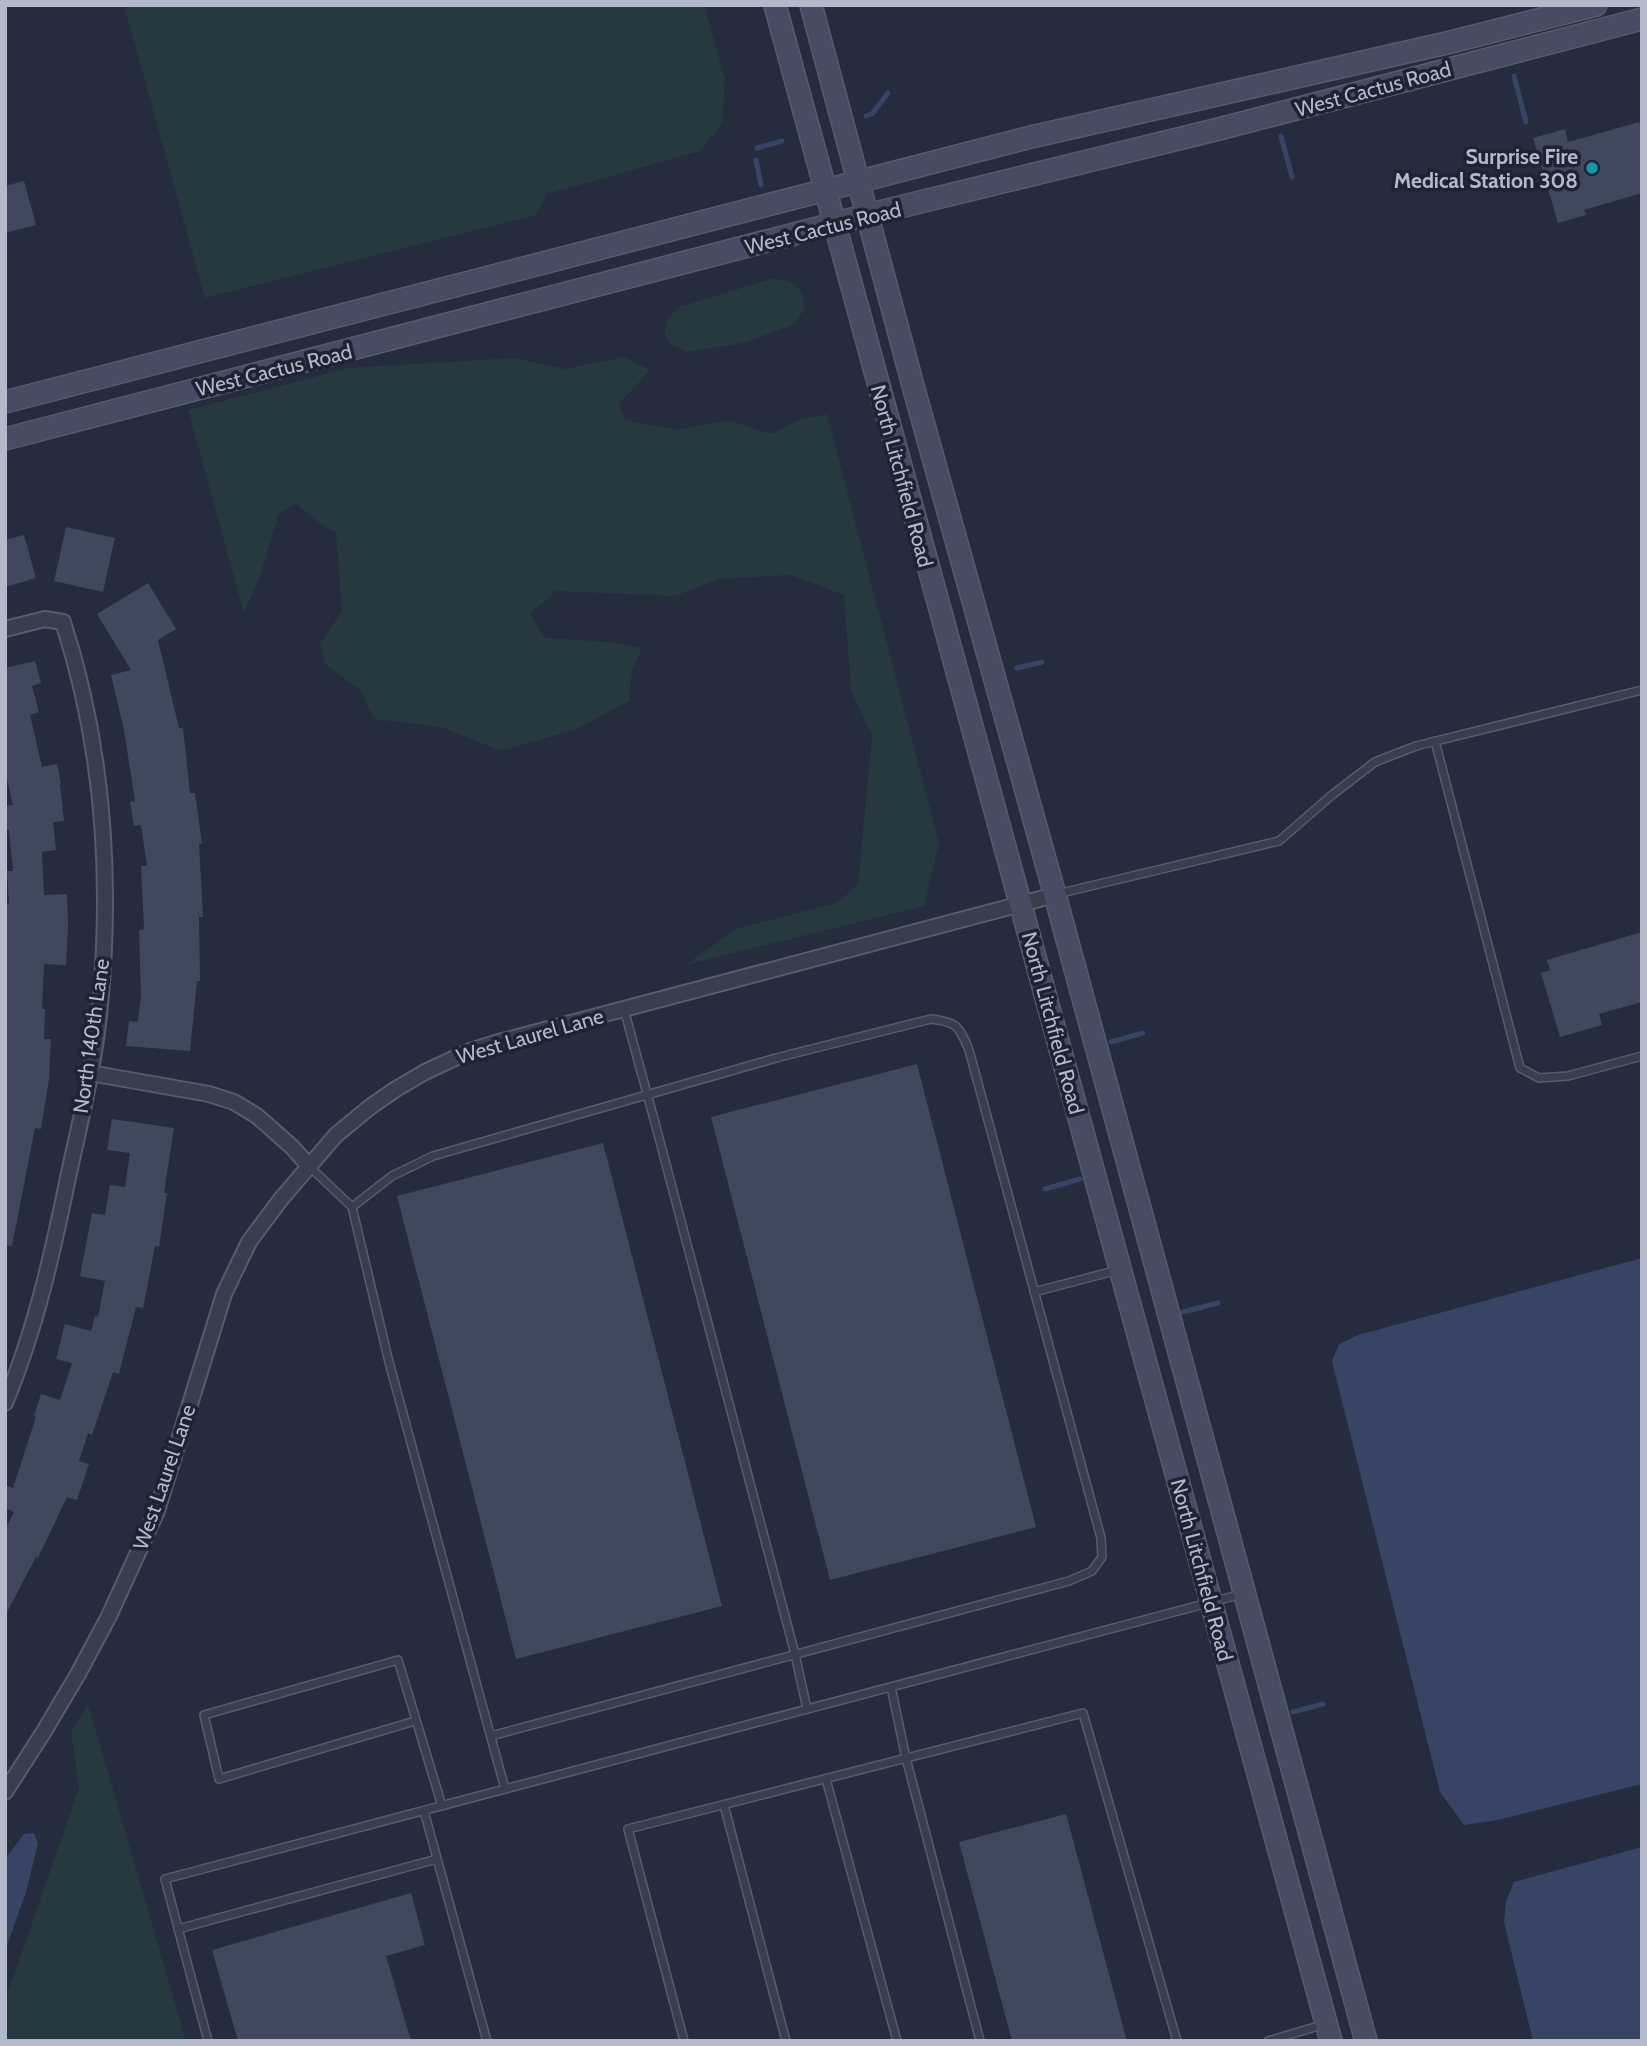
<svg xmlns="http://www.w3.org/2000/svg" width="1647" height="2046" font-family="Cabin,sans-serif">
<rect width="100%" height="100%" fill="#242c3e"/>
<g fill="#26393f">
<path d="M124,5H704L725,79L722,124L700,151L547,194L536,215L205,298Z"/>
<path d="M774,278C797,283 801,284 805,308L794,325L743,343L688,352L671,345L665,334L667,318L679,307Z"/>
<path d="M624,357L650,370L619,404L625,420L676,430L729,420L771,434L801,419L827,414L939,843L924,906L685,965L738,928L836,903L858,885L872,736L851,691L844,595L791,575L719,579L675,596L556,591L530,614L545,638L607,642L642,648L632,671L629,701L577,729L501,751L441,727L374,719L361,691L325,664L320,644L342,611L336,533L317,521L296,504L279,513L261,573L244,613L188,410L349,368L515,358L566,369Z"/>
<path d="M88,1704L186,2041H5V2001L79,1788L71,1733Z"/>
</g>
<g fill="#384465">
<path d="M1642,1258V1784L1498,1820L1464,1825L1440,1792L1332,1361L1339,1344L1358,1335Z"/>
<path d="M34,1833L38,1843L26,1892L5,1951V1859L24,1834Z"/>
<path d="M1642,1847V2041H1533L1504,1922L1506,1901L1514,1882Z"/>
</g>
<g fill="none" stroke-linecap="round" stroke-linejoin="round">
<g stroke="#384465" stroke-width="5">
<path d="M1514,76L1526,122"/>
<path d="M866,116L872,114L888,93"/>
<path d="M1281,136L1292,177"/>
<path d="M757,148L782,141"/>
<path d="M756,160L761,185"/>
<path d="M1017,668L1042,662"/>
<path d="M1111,1042L1143,1033"/>
<path d="M1045,1189L1080,1179"/>
<path d="M1183,1312L1218,1303"/>
<path d="M1293,1712L1323,1704"/>
</g>
</g>
<g fill="#40485e">
<path d="M1639,122L1642,131V193L1584,210L1586,215L1558,223L1533,138L1565,129L1568,142Z"/>
<path d="M24,181L36,225L5,233V186Z"/>
<path d="M66,527L115,538L103,592L54,581Z"/>
<path d="M24,535L36,578L5,587V540Z"/>
<path d="M148,583L176,629L158,640L179,728H183L190,793H195L202,844H199L203,917H199L200,981H197L190,1051L126,1046L129,1021L138,1022L141,996L139,930L144,929L141,866H147L141,825L134,826L130,802L135,801L124,730L111,675L131,670L97,614Z"/>
<path d="M35,661L41,683L32,686L39,712L30,715L42,767L57,764L61,784H60L64,821L53,822L56,850L42,852L44,895L67,894L68,926L66,965L44,964L42,1009H45L44,1039H51L49,1079L41,1129L35,1128L12,1246L5,1245V904H9L7,871H13L9,830H5V806L13,805L5,771V668Z"/>
<path d="M1642,932V1002L1599,1014L1602,1025L1560,1037L1541,973L1550,970L1547,960Z"/>
<path d="M917,1064L1036,1527L830,1580L711,1117Z"/>
<path d="M112,1119L174,1128L164,1193H167L159,1247L155,1246L143,1308L136,1307L119,1374L113,1372L92,1435L88,1433L79,1461L89,1464L77,1500L67,1497L38,1558L36,1557L5,1616V1530L14,1512L5,1508V1485L13,1488L36,1417L34,1416L41,1394L60,1400L72,1363L56,1359L65,1324L91,1331L95,1316L98,1317L105,1281L80,1276L92,1213L105,1215L110,1185L125,1187L130,1153L107,1150Z"/>
<path d="M603,1143L722,1606L516,1659L397,1196Z"/>
<path d="M1066,1814L1127,2041H1012L959,1842Z"/>
<path d="M411,1893L425,1945L386,1956L411,2041H238L212,1950Z"/>
</g>
<g fill="none" stroke-linecap="round" stroke-linejoin="round">
<defs>
<g id="service">
<path d="M1435,741L1520,1068L1539,1078L1568,1076L1642,1056"/>
<path d="M1057,894L1279,841L1332,795L1375,762L1416,746L1642,690"/>
<path d="M624,1009L658,1134L795,1654L807,1709"/>
<path d="M310,1167L352,1207L389,1362L505,1789"/>
<path d="M352,1207L392,1176L433,1156L776,1058L931,1019C957,1022 959,1026 969,1050L1101,1538L1102,1557L1092,1571L1069,1581L491,1736"/>
<path d="M1034,1292L1118,1270"/>
<path d="M891,1687L906,1758L980,2041"/>
<path d="M415,1721L219,1779L204,1715L398,1660L442,1806"/>
<path d="M826,1779L897,2041"/>
<path d="M724,1805L786,2041"/>
<path d="M424,1811L487,2041"/>
<path d="M178,1929L437,1859"/>
<path d="M208,2041L165,1879L1242,1594"/>
<path d="M684,2041L628,1829L1083,1713L1177,2041"/>
<path d="M1268,2041L1322,2025"/>
</g>
<g id="minor">
<path d="M5,629L45,619L63,622C103,745 112,877 100,1006C95,1062 81,1118 69,1173C53,1251 36,1329 5,1403"/>
<path d="M90,1073L209,1094L234,1102L257,1116L292,1147L309,1166"/>
<path d="M5,1792L43,1733L78,1674L109,1616L157,1511L224,1294L249,1242L281,1199L336,1135L370,1107L396,1089L425,1072L470,1051L495,1043L1055,895"/>
</g>
<g id="secondary">
<path d="M775,5L1331,2041"/>
<path d="M811,5L915,393L1055,895L1366,2041"/>
<path d="M5,402L1031,137L1451,42L1596,5"/>
<path d="M5,439L867,215L1219,129L1642,19"/>
</g>
</defs>
<use href="#service" stroke="#565c6c" stroke-width="10"/>
<use href="#minor" stroke="#565c6c" stroke-width="18"/>
<use href="#secondary" stroke="#565c6c" stroke-width="24"/>
<use href="#service" stroke="#383e4e" stroke-width="7"/>
<use href="#minor" stroke="#383e4e" stroke-width="14"/>
<use href="#secondary" stroke="#464c61" stroke-width="21"/>
</g>
<circle fill="#0f9aa8" stroke="#1d2333" stroke-width="2.5" cx="1592" cy="168" r="7"/>
<g text-anchor="middle" dominant-baseline="central" stroke-width="7" stroke-linejoin="round" paint-order="stroke">
<g font-size="21" fill="#b4b9c9" stroke="#1d2333">
<text transform="translate(1373 89) rotate(-15)">West Cactus Road</text>
<text transform="translate(823 228) rotate(-14)">West Cactus Road</text>
<text transform="translate(274 370) rotate(-14)">West Cactus Road</text>
<text transform="translate(902 476) rotate(75)">North Litchfield Road</text>
<text transform="translate(1053 1023) rotate(75)">North Litchfield Road</text>
<text transform="translate(91 1036) rotate(-82)">North 140th Lane</text>
<text transform="translate(530 1036) rotate(-16)">West Laurel Lane</text>
<text transform="translate(164 1477) rotate(-71)">West Laurel Lane</text>
<text transform="translate(1202 1570) rotate(75)">North Litchfield Road</text>
</g>
<g font-size="21" font-weight="bold" fill="#b4b9c9" stroke="#1d2333" text-anchor="end">
<text x="1578" y="156">Surprise Fire<tspan x="1578" dy="24">Medical Station 308</tspan></text>
</g>
</g>
<rect width="1647" height="2046" fill="none" stroke="#b4b9c9" stroke-width="14"/>
</svg>
